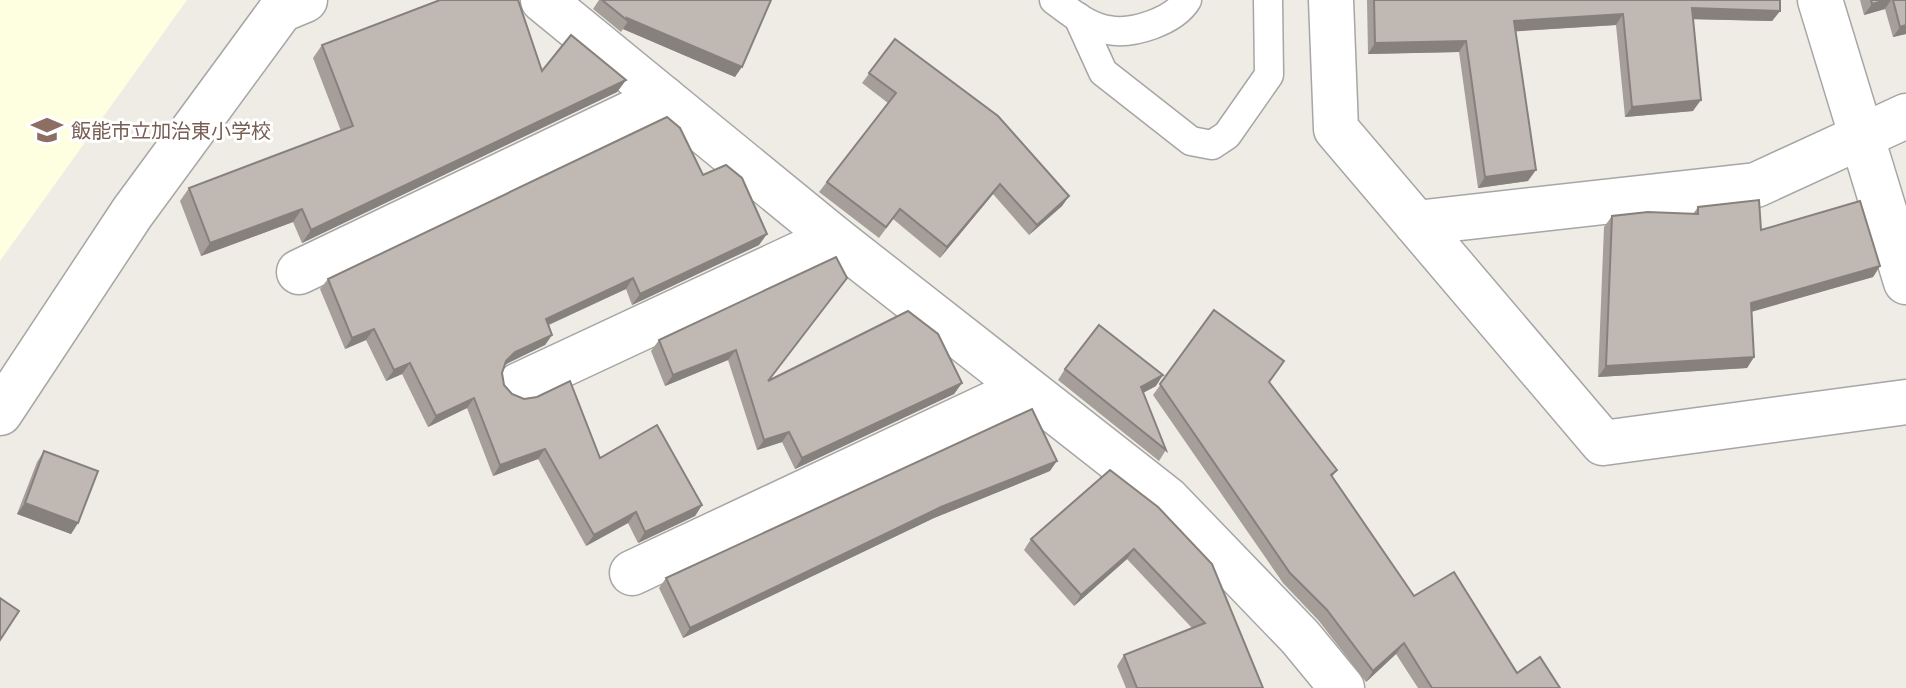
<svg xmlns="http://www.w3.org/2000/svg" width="1906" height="688" font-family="Mulish,'Noto Sans JP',sans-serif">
<rect width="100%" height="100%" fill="#efece6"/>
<path fill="#fefee1" d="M0,0H187L0,261Z"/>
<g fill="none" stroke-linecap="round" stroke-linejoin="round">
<defs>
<g id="lane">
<path d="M1054,0C1070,12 1088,27 1108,30C1133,35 1174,21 1187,0"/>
<path d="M1078,17L1103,72L1191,141L1212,145L1227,135L1269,75L1268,0"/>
</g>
<g id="street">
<path d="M543,0L834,238L1167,499L1300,637L1342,688"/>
<path d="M1331,0L1336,129L1603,443L1906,402"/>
<path d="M1820,0L1906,282"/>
<path d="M1416,223L1756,185L1906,116"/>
<path d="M299,272L663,98"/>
<path d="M519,385L834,238"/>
<path d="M0,413L132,213L281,10L305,0"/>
<path d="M632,573L1024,389"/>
</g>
</defs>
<use href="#lane" stroke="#a6a6a6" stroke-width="31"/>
<use href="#street" stroke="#a6a6a6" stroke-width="47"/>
<use href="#lane" stroke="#fff" stroke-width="28"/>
<use href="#street" stroke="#fff" stroke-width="44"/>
</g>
<g fill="#a59e99">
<path d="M599,0H771L735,77L623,29L621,32L593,9Z"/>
<path d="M1367,0H1780V11L1772,21L1693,19V111L1625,117L1616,25L1515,31L1528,181L1478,188L1459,52L1368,54Z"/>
<path d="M1860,0H1906V34L1893,37L1885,9L1864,15Z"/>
<path d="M895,39L1069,196L1062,206L1029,235L993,194L940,258L893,219L879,238L819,192L888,103L862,83Z"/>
<path d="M322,45L542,71L626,80L617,92L302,243L293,222L201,256L180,201L189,188L341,131L313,58Z"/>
<path d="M703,175L759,245L632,305L626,289L549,325L552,335L545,345L508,363L504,366L502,373L504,385L512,394L600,458L702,505L695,516L638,543L628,523L586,546L538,459L493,476L467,408L428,427L402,374L386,381L366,340L345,349L320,289L328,279Z"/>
<path d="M1698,207L1761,230L1880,266L1873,277L1752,311L1754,357L1747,368L1598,377L1604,227L1612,216L1693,214Z"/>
<path d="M836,257L769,381L962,383L954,394L795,469L782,442L757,450L728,360L665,386L651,351L659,340Z"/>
<path d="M1214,310L1337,470L1332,477L1414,596L1517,673L1560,688H1418L1396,654L1366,682L1319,621L1283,583L1153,395Z"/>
<path d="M1065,369L1156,386L1143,393L1166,450L1159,461L1058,380Z"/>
<path d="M44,451L78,523L71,534L17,514L37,462Z"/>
<path d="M1110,470L1263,688H1126L1117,666L1124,655L1192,628L1127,559L1074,606L1024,550L1031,539Z"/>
<path d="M1050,471L934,518L683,638L659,588L666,578Z"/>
</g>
<g fill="#86817d">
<path d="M1886,0H1891L1885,9L1864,15L1872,4Z"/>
<path d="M1692,8L1780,11L1772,21L1685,19Z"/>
<path d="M1623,14L1616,25L1506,32L1514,21Z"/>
<path d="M627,18L742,67L735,77L623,29L628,21Z"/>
<path d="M1906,25V34L1893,37L1900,27Z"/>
<path d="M1466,41L1459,52L1368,54L1375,43Z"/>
<path d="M626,80L617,92L302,243L311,230Z"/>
<path d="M1701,100L1693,111L1625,117L1632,107Z"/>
<path d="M1536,170L1528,181L1478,188L1485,177Z"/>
<path d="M1000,184L993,194L940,258L947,247Z"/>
<path d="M1069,196L1062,206L1029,235L1037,225Z"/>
<path d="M302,209L293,222L201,256L210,243Z"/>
<path d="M767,234L759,245L632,305L640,294Z"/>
<path d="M1880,266L1873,277L1744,314L1751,303Z"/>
<path d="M633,278L626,289L539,329L546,319Z"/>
<path d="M374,329L366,340L345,349L352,338Z"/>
<path d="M552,335L545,345L508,363L498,371L506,361L515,352Z"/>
<path d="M736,350L728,360L665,386L673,375Z"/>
<path d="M1754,357L1747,368L1598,377L1606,366Z"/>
<path d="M410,363L402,374L386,381L394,370Z"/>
<path d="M1163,375L1156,386L1133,398L1141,387Z"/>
<path d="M962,383L954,394L795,469L802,458Z"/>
<path d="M474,398L467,408L428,427L436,416Z"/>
<path d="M789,432L782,442L757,450L764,440Z"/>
<path d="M545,449L538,459L493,476L500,465Z"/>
<path d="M1057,461L1050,471L934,518L683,638L690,628L941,507Z"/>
<path d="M25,503L78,523L71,534L17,514Z"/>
<path d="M702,505L695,516L638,543L645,532Z"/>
<path d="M636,512L628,523L586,546L594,535Z"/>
<path d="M1134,549L1127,559L1074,606L1081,595Z"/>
<path d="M1404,643L1396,654L1366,682L1373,671Z"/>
</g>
<g fill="#c0b8b2" stroke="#86817d" stroke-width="2">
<path d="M440,0H518L542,71L571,35L626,80L311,230L302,209L210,243L189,188L353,126L322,45Z"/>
<path d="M602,0H771L742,67L627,18L628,21Z"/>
<path d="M1374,0H1780V11L1692,8L1701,100L1632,107L1623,14L1514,21L1536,170L1485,177L1466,41L1375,43Z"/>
<path d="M1871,0H1886L1872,4Z"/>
<path d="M1893,0H1906V25L1900,27Z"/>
<path d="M895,39L998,116L1069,196L1037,225L1000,184L947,247L900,209L886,227L827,182L896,93L869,73Z"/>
<path d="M667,117L680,128L703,175L726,165L742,178L767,234L640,294L633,278L546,319L552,335L515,352L506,361L502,373L504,385L512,394L524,399L537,397L570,381L600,458L657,425L702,505L645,532L636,512L594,535L545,449L500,465L474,398L436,416L410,363L394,370L374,329L352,338L328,279Z"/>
<path d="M1759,200L1761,230L1860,201L1880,266L1751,303L1754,357L1606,366L1612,216L1648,212L1698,214V207Z"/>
<path d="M836,257L847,278L768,381L908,311L938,334L962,383L802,458L789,432L764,440L736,350L673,375L659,340Z"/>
<path d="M1214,310L1284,361L1269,382L1337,470L1331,475L1414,596L1454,572L1517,673L1540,657L1560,688H1432L1404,643L1373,671L1327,610L1290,573L1160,384Z"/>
<path d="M1099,325L1163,375L1141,387L1166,450L1065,369Z"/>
<path d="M1032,409L1057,461L941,507L690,628L666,578Z"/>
<path d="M44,451L98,471L78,523L25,503Z"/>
<path d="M1110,470L1158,507L1212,564L1263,688H1137L1124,655L1205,623L1134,549L1081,595L1031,539Z"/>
<path d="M0,598L19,611L0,640Z"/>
</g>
<defs>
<symbol id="school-bare" viewBox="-9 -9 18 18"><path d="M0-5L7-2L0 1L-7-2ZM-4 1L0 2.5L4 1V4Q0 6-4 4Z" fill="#8d6e63" stroke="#fff" stroke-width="2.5" paint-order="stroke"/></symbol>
</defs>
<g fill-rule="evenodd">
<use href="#school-bare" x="25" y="108" width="44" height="44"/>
</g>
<g text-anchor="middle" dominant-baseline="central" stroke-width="6" stroke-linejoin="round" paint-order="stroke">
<g font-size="20" fill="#785e54" stroke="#fff" text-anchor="start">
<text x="71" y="130">飯能市立加治東小学校</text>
</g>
</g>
</svg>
